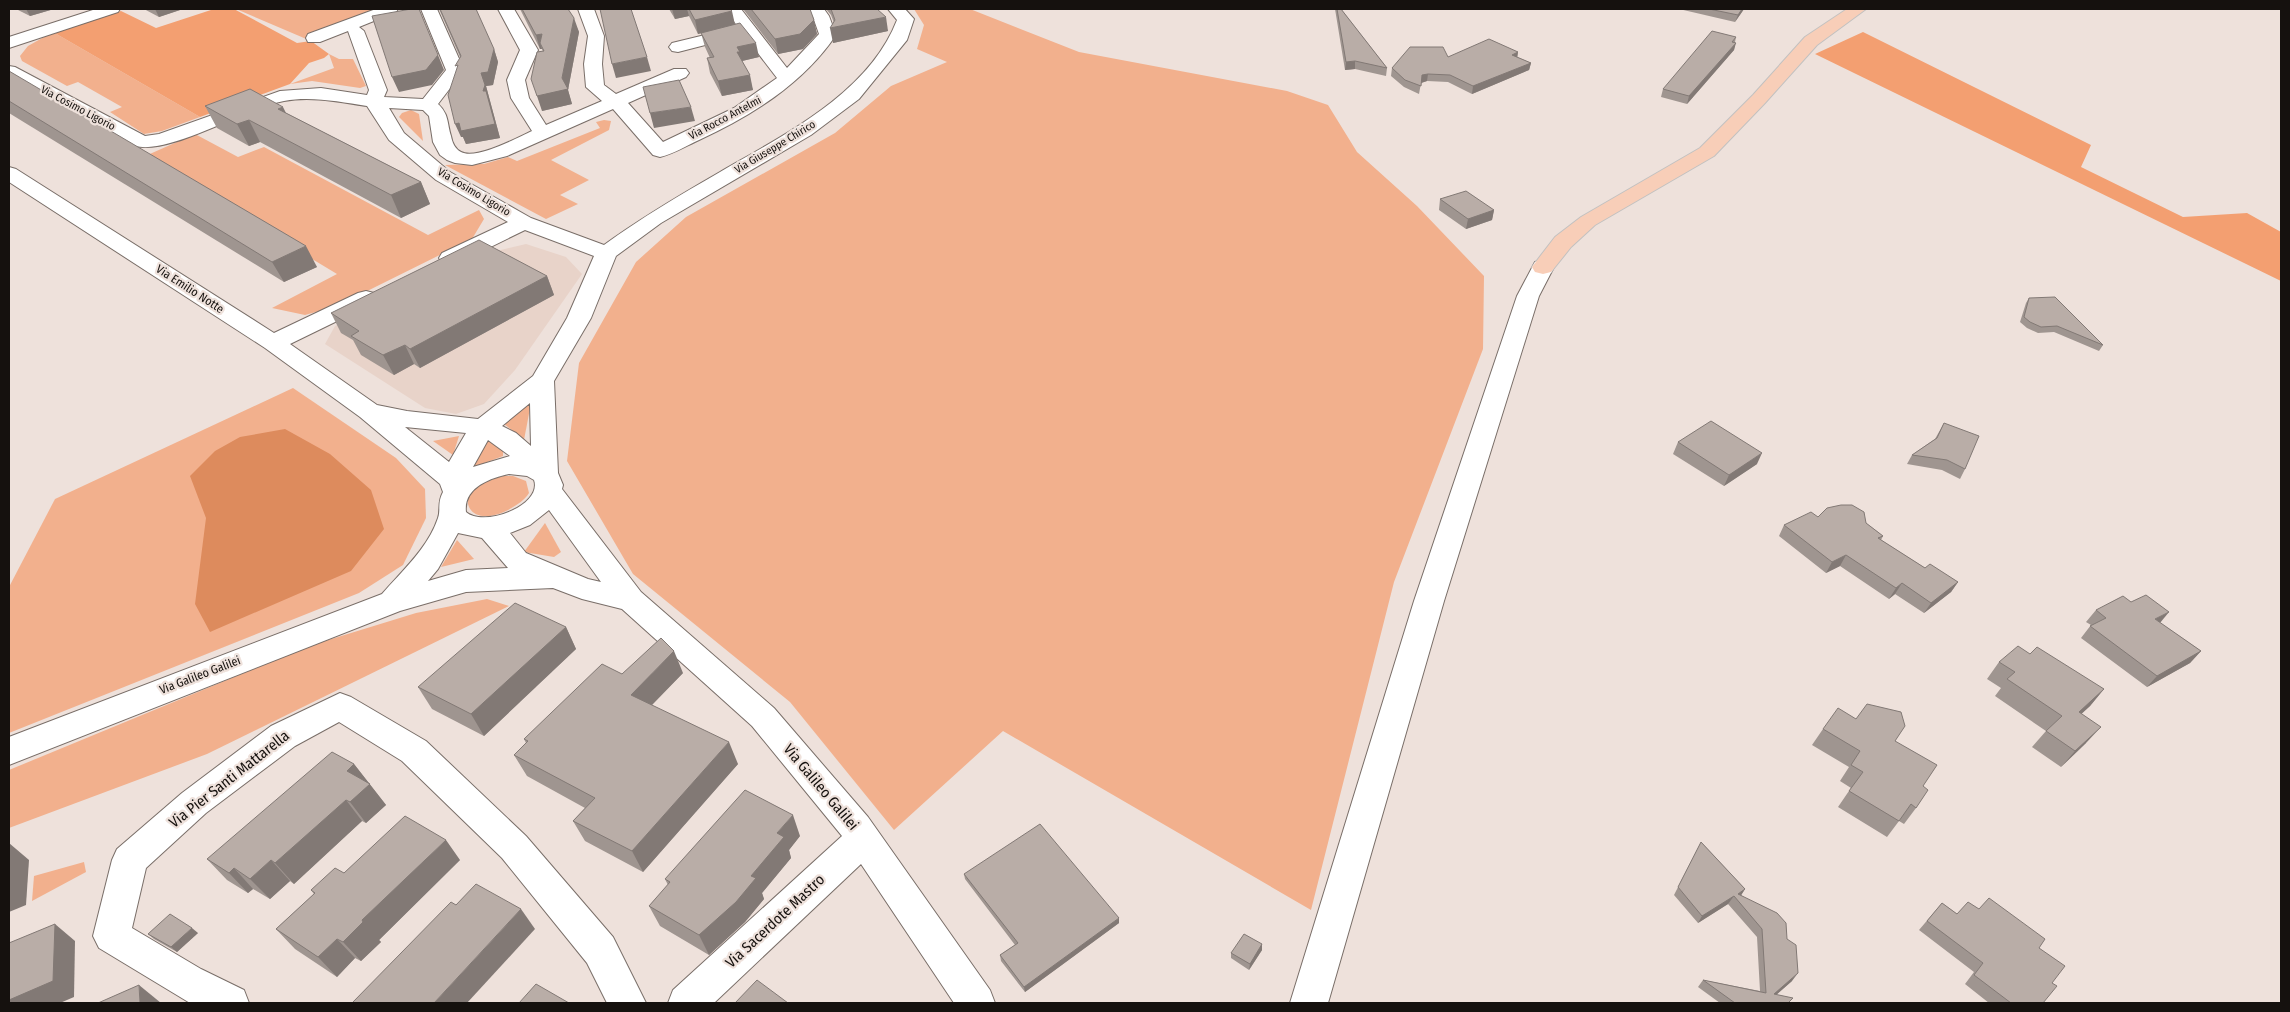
<svg xmlns="http://www.w3.org/2000/svg" width="2290" height="1012" font-family="'Fira Sans Condensed',sans-serif">
<rect width="100%" height="100%" fill="#eee1db"/>
<path fill="#e8d3c9" d="M526,244L566,257L582,274L515,370L484,404L456,414L425,408L325,344L335,326L358,314L480,255Z"/>
<g fill="#f2b08d">
<path d="M236,9H398L311,41Z"/>
<path d="M914,9H970L1079,52L1287,91L1328,105L1357,152L1417,206L1484,276L1483,349L1394,582L1311,910L1003,731L894,830L790,702L633,574L567,461L579,363L636,262L686,217L835,133L891,86L947,62L917,49L924,25Z"/>
<path d="M53,32L200,117L162,131L144,134L110,112L122,107L78,82L67,86L22,61L20,56L28,46Z"/>
<path d="M329,54L339,59H353L366,86L360,88L312,81L290,84L334,68Z"/>
<path d="M411,110L419,114L423,141L399,117L402,113Z"/>
<path d="M604,120L611,121L609,130L551,160L589,180L560,195L578,204L546,219L445,165L484,164L508,157L517,161L600,128L596,122Z"/>
<path d="M195,134L238,157L264,147L428,235L479,210L484,219L472,239L337,306L305,315L272,308L337,274L143,157Z"/>
<path d="M293,388L396,458L425,489L426,518L403,565L359,593L9,733V587L55,499Z"/>
<path d="M532,398L524,440L503,423Z"/>
<path d="M459,436L453,455L433,441Z"/>
<path d="M485,439L503,449V456L477,466L472,465Z"/>
<path d="M503,476H513L526,481L529,493C520,508 479,528 469,507C461,489 492,479 503,476Z"/>
<path d="M545,523L561,552L554,557L524,552Z"/>
<path d="M457,540L474,559L441,567Z"/>
<path d="M487,599L509,606L207,754L9,828V770L312,645L416,613Z"/>
<path d="M84,862L86,872L32,901L34,876Z"/>
</g>
<g fill="#f39f71">
<path d="M214,9H234L297,43L311,41L329,54L324,58L309,63L290,84L200,117L53,32L121,11L156,28Z"/>
<path d="M1863,32L2091,145L2081,167L2183,217L2247,213L2281,232V281L1815,54Z"/>
</g>
<path fill="#dd8b5d" d="M285,429L330,454L371,490L384,529L351,571L210,632L195,604L206,518L190,476L215,451L240,437Z"/>
<g fill="none" stroke-linecap="round" stroke-linejoin="round">
<defs>
<g id="minor">
<path d="M96,9H120L118,12L9,48V37Z"/>
<path d="M376,9H398L396,12L359,27L364,31L387,90L384,97L423,99L446,70L421,9H437L464,70L438,104C449,114 447,123 451,136C452,142 455,149 461,152C476,160 517,138 532,131L511,98L507,80L520,50L498,9H514L538,50L525,80L529,98L546,125L602,101L586,87L584,64L588,36L578,9H594L604,36L602,64L604,85L616,94L674,69H686L689,73L686,77L628,103L663,142L734,108L777,78L744,35L678,52L672,51L669,47L672,43L738,27L725,9H741L787,68L819,34L813,17L807,9H824L829,16L836,35C803,84 751,116 699,140C686,146 673,154 660,157L653,155L613,109L507,156L472,165L455,163L447,160L440,155L433,142L429,116L423,110L389,108L404,133L450,172L531,218L604,245C641,218 680,195 720,172C784,135 869,93 897,20L888,9H905L914,19L907,40L859,99L811,135L661,223L616,256L591,318L554,381L558,473L563,485L562,489L641,592L774,708L868,817L990,990L995,1003H954L861,864L714,1003H668L673,990L842,836L752,726L622,609L582,599L553,588L466,592L400,611L9,765V737L382,594C402,571 428,548 438,518C441,510 437,503 443,492L440,484L360,417L265,348L9,182V167L16,169L274,333L358,293L366,291L374,293L377,298L374,303L290,344L377,405L407,411L478,419L533,376L567,318L594,256L525,230L458,263L450,265L442,263L439,258L442,253L508,222L436,180L389,140L367,106C339,102 312,96 284,101C245,108 171,155 135,146L9,78V66L15,67L145,136L159,134L280,91L321,88L367,95L369,90L348,31L320,42H308L306,38L308,34ZM530,403L531,446L516,433L502,426ZM405,427L466,433L449,462ZM488,440L510,456L473,467ZM509,474L527,476L534,480C543,505 484,528 466,512C463,488 490,478 509,474ZM549,510L601,582L588,579L526,553L510,533L530,525ZM458,533L482,538L508,568L466,570L428,581L438,569Z"/>
<path d="M1543,260L1551,262L1554,267L1539,296L1444,601L1328,1003H1290L1414,601L1517,296L1535,262Z"/>
<path d="M340,693L351,697L426,741L526,836L613,937L646,1003H607L587,963L502,858L402,761L339,722L295,746L206,813L146,868L132,928L201,969L244,990L249,1003H190L99,948L93,936L112,860L117,849L182,793L271,726Z"/>
</g>
<path id="major" d="M1847,9H1866L1817,45L1765,103L1714,156L1595,225L1571,247L1551,272L1543,274L1535,272L1532,267L1555,237L1581,217L1700,148L1753,95L1805,37Z"/>
</defs>
<use href="#minor" stroke="#796e68" stroke-width="2"/>
<use href="#major" stroke="#c2c1c0" stroke-width="2"/>
<use href="#minor" fill="#fff" fill-rule="evenodd"/>
<use href="#major" fill="#f8ceb8" fill-rule="evenodd"/>
</g>
<g fill="#9f9590">
<path d="M16,9H54L30,16Z"/>
<path d="M144,9H183L159,17Z"/>
<path d="M439,9L494,49L498,62L493,85L486,86L500,138L466,144L463,137H461L460,57Z"/>
<path d="M520,9H568L579,32L568,90L572,104L542,111L543,52L542,49H540Z"/>
<path d="M669,9H730L735,24L759,57L742,61L753,90L722,96L710,73L707,58H710L705,47L701,33L698,34L689,16L675,19Z"/>
<path d="M743,9H810L817,34L803,49L778,54Z"/>
<path d="M826,9H877L888,31L833,43L834,23L831,15Z"/>
<path d="M1335,9H1341L1387,68L1386,76L1355,69L1345,70Z"/>
<path d="M1679,9H1744L1735,22Z"/>
<path d="M1736,37L1735,42L1734,50L1687,104L1661,97L1663,89Z"/>
<path d="M1518,52L1517,57L1531,63L1529,70L1472,94L1448,82L1427,81L1421,83L1419,94L1404,87L1391,76L1392,68L1448,57Z"/>
<path d="M9,71L317,267L284,282L9,113Z"/>
<path d="M205,106L286,113L421,182L430,204L401,218L260,142L249,146L217,128Z"/>
<path d="M1440,199L1494,210L1492,220L1466,229L1439,210Z"/>
<path d="M547,276L554,295L420,368L414,364L394,375L361,355L353,340L341,333L331,313Z"/>
<path d="M2029,298L2103,345L2099,351L2054,332L2038,333L2027,328L2020,322L2026,303Z"/>
<path d="M1944,423L1965,469L1960,479L1942,470L1907,464L1912,455L1935,439Z"/>
<path d="M1678,442L1757,464L1724,486L1673,454Z"/>
<path d="M1818,517L1866,523L1883,536L1881,540L1925,568L1958,582L1951,592L1924,613L1895,594L1889,599L1840,566L1826,573L1779,536L1784,525Z"/>
<path d="M2096,610L2160,623L2201,651L2190,663L2147,687L2081,638L2091,625L2086,622Z"/>
<path d="M566,627L576,649L484,736L432,709L418,687Z"/>
<path d="M2030,654L2104,689L2090,706L2081,714L2086,743L2061,767L2032,747L2046,731L1995,696L2001,688L1987,679L1999,662Z"/>
<path d="M683,673L652,705L738,764L643,872L585,841L573,821L585,808L527,776L514,755L526,743L524,739L622,674Z"/>
<path d="M1823,729L1895,741L1923,786L1916,808L1904,824L1899,821L1887,837L1838,807L1851,788L1840,781L1849,767L1812,745Z"/>
<path d="M354,764L386,805L366,823L362,821L294,884L290,881L270,899L253,889L248,893L227,880L207,859Z"/>
<path d="M800,836L789,850L791,858L762,893L764,899L745,922L709,955L660,926L649,906L668,885L665,879Z"/>
<path d="M1701,842L1745,889L1741,895L1787,939L1792,981L1776,995L1788,1003H1720L1698,987L1703,980L1760,991L1757,937L1728,904L1698,923L1674,895Z"/>
<path d="M460,860L379,940L381,942L361,961L355,958L337,977L295,949L276,929L314,894L311,890L344,873Z"/>
<path d="M964,874L1119,923L1025,992L1001,961L1000,955L1015,945L965,879Z"/>
<path d="M1942,903L1957,914L1979,909L2039,948L2052,983L2043,1003H1989L1965,984L1974,972L1919,930Z"/>
<path d="M198,933L177,952L154,939L148,934Z"/>
<path d="M1262,944V950L1249,970L1231,958V953Z"/>
</g>
<g fill="#827975">
<path d="M26,9H54L30,16Z"/>
<path d="M155,9H183L159,17Z"/>
<path d="M672,9H687L689,16L675,19Z"/>
<path d="M1742,9H1744L1735,22L1738,15Z"/>
<path d="M732,11L735,25L698,34L695,20Z"/>
<path d="M886,17L888,31L833,43L830,28Z"/>
<path d="M574,18L579,32L568,90L572,104L542,111L537,96L562,78Z"/>
<path d="M814,20L817,34L803,49L778,54L775,39Z"/>
<path d="M542,34L540,43L542,49H540L536,35Z"/>
<path d="M756,43L759,57L742,61L737,52V47Z"/>
<path d="M1736,43L1734,50L1687,104L1689,96Z"/>
<path d="M494,49L498,62L493,85L486,86L500,138L466,144L463,137H461L455,124L483,91L481,73Z"/>
<path d="M1518,52L1517,59L1512,55Z"/>
<path d="M438,55L444,70L432,85L399,92L392,77Z"/>
<path d="M647,57L651,71L616,78L612,64Z"/>
<path d="M1355,61V69L1345,70L1346,62Z"/>
<path d="M1531,63L1529,70L1472,94L1473,86Z"/>
<path d="M1428,74L1427,81L1421,83L1422,75Z"/>
<path d="M750,75L753,90L722,96L718,81Z"/>
<path d="M283,107L294,129L278,109Z"/>
<path d="M691,107L695,121L654,128L650,113Z"/>
<path d="M249,120L260,142L249,146L237,124Z"/>
<path d="M421,182L430,204L401,218L391,195Z"/>
<path d="M1494,210L1492,220L1466,229L1468,219Z"/>
<path d="M306,246L317,267L284,282L272,262Z"/>
<path d="M547,276L554,295L420,368L410,349Z"/>
<path d="M405,345L414,364L394,375L383,355Z"/>
<path d="M1762,453L1757,464L1724,486L1729,475Z"/>
<path d="M1846,555L1840,566L1826,573L1832,562Z"/>
<path d="M1958,582L1951,592L1924,613L1931,603Z"/>
<path d="M1902,583L1895,594L1889,599L1896,588Z"/>
<path d="M2169,612L2160,623L2155,619Z"/>
<path d="M566,627L576,649L484,736L471,714Z"/>
<path d="M674,651L683,673L641,716L631,695Z"/>
<path d="M2201,651L2190,663L2147,687L2157,676Z"/>
<path d="M2104,689L2090,706L2065,729L2079,712Z"/>
<path d="M2101,727L2086,743L2061,767L2075,751Z"/>
<path d="M729,742L738,764L643,872L632,851Z"/>
<path d="M354,764L386,805L366,823L350,802L347,771Z"/>
<path d="M346,800L362,821L294,884L275,863Z"/>
<path d="M793,815L800,836L789,850L791,858L762,893L764,899L745,922L709,955L699,935L777,833Z"/>
<path d="M446,840L460,860L379,940L381,942L361,961L343,942L362,920Z"/>
<path d="M9,843L29,860L26,905L9,912Z"/>
<path d="M271,860L290,881L270,899L250,879Z"/>
<path d="M234,868L253,889L248,893L229,873Z"/>
<path d="M1745,889L1740,897L1738,894Z"/>
<path d="M1734,896L1728,904L1698,923L1702,916Z"/>
<path d="M521,909L535,929L467,1003H434Z"/>
<path d="M1119,918V923L1025,992L1024,987Z"/>
<path d="M55,924L75,941L74,997L60,1003H9V1000Z"/>
<path d="M192,928L198,933L177,952L171,947Z"/>
<path d="M337,939L355,958L337,977L318,957Z"/>
<path d="M1262,944V950L1249,970L1250,964Z"/>
<path d="M1798,973L1792,981L1768,1002L1774,994Z"/>
<path d="M139,985L161,1003H140Z"/>
</g>
<g fill="#b9ada7" stroke="#827975">
<path d="M411,9H419L438,55L426,70L392,77L372,16Z"/>
<path d="M440,9H476L494,49L488,72L481,73L485,85L483,91H486L495,124L461,131L459,123L455,124L448,95L458,65L455,66L461,56Z"/>
<path d="M522,9H568L574,18L562,78L568,89L537,96L531,79L537,52L544,51L540,43L542,34L536,35Z"/>
<path d="M600,9H631L647,57L612,64Z"/>
<path d="M689,9H730L732,11L695,20Z"/>
<path d="M751,9H810L814,20L800,34L775,39Z"/>
<path d="M831,9H877L886,17L830,28L835,20Z"/>
<path d="M1337,9H1341L1387,68L1355,61L1346,62Z"/>
<path d="M1709,9H1742L1738,15Z"/>
<path d="M740,23L756,43L737,47L740,52H737L750,75L718,81L707,58L714,57L701,33Z"/>
<path d="M1712,31L1736,37L1732,42L1736,43L1689,96L1663,89Z"/>
<path d="M1489,39L1518,52L1512,55L1531,63L1473,86L1450,75L1428,74L1422,75L1421,86L1405,80L1392,68L1410,47H1443L1448,57Z"/>
<path d="M9,71L306,246L272,262L9,101Z"/>
<path d="M679,80L691,107L650,113L643,87Z"/>
<path d="M250,89L283,107L278,109L421,182L391,195L249,120L237,124L205,106Z"/>
<path d="M1466,191L1494,210L1468,219L1440,199Z"/>
<path d="M479,240L547,276L410,349L405,345L383,355L351,336L359,331L331,313Z"/>
<path d="M2055,297L2103,345L2057,326L2041,327L2030,322L2024,317L2029,298Z"/>
<path d="M1711,421L1762,453L1729,475L1678,442Z"/>
<path d="M1944,423L1979,436L1965,469L1947,460L1912,455L1937,438Z"/>
<path d="M1841,505H1852L1864,512L1866,523L1883,536L1878,538L1925,568L1930,564L1958,582L1931,603L1902,583L1896,588L1846,555L1832,562L1784,525L1811,512L1818,517L1827,508Z"/>
<path d="M2146,595L2169,612L2155,619L2201,651L2157,676L2090,626L2106,618L2096,610L2123,596L2131,602Z"/>
<path d="M515,603L566,627L471,714L418,687Z"/>
<path d="M661,638L674,651L631,695L729,742L632,851L573,821L595,798L514,755L528,741L524,739L602,664L622,674Z"/>
<path d="M2018,646L2030,654L2037,647L2104,689L2079,712L2101,727L2075,751L2046,731L2062,716L2007,679L2015,672L1999,662Z"/>
<path d="M1867,704L1901,712L1905,726L1895,741L1937,765L1923,786L1928,790L1916,808L1911,804L1899,821L1849,791L1863,772L1851,765L1860,751L1823,729L1838,708L1856,719Z"/>
<path d="M332,752L354,764L347,771L370,784L350,802L346,800L275,863L271,860L250,879L234,868L229,873L207,859Z"/>
<path d="M745,790L793,815L777,833L784,837L751,876L756,878L736,902L699,935L649,906L670,882L665,879Z"/>
<path d="M405,816L446,840L362,920L363,922L343,942L337,939L318,957L276,929L315,893L311,890L335,868L344,873Z"/>
<path d="M1040,824L1119,918L1024,987L1000,955L1018,943L964,874Z"/>
<path d="M1701,842L1745,889L1738,894L1777,913L1786,923L1787,939L1796,945L1798,973L1774,994L1793,998L1788,1003H1735L1703,980L1766,993L1762,929L1734,896L1702,916L1678,887Z"/>
<path d="M476,884L521,909L434,1003H352L451,902L456,905Z"/>
<path d="M1989,898L2045,939L2039,948L2065,966L2052,983L2057,986L2043,1003H2011L1974,975L1983,963L1927,921L1942,903L1957,914L1968,902L1979,909Z"/>
<path d="M170,914L192,928L171,947L148,934Z"/>
<path d="M55,924L53,981L9,1000V943Z"/>
<path d="M1244,934L1262,944L1250,964L1231,953Z"/>
<path d="M757,980L788,1003H735Z"/>
<path d="M536,984L569,1003H519Z"/>
<path d="M139,985L140,1003H98Z"/>
</g>
<g text-anchor="middle" dominant-baseline="central" stroke-width="4.5" stroke-linejoin="round" paint-order="stroke">
<g font-size="11" fill="#15110e" stroke="#eee1db">
<text transform="translate(78 108) rotate(28)">Via Cosimo Ligorio</text>
<text transform="translate(725 118) rotate(-28)">Via Rocco Antelmi</text>
<text transform="translate(775 147) rotate(-31)">Via Giuseppe Chirico</text>
<text transform="translate(474 192) rotate(31)">Via Cosimo Ligorio</text>
</g>
<g font-size="12" fill="#15110e" stroke="#eee1db">
<text transform="translate(190 289) rotate(33)">Via Emilio Notte</text>
<text transform="translate(200 675) rotate(-21)">Via Galileo Galilei</text>
</g>
<g font-size="15" fill="#15110e" stroke="#eee1db">
<text transform="translate(229 779) rotate(-38)">Via Pier Santi Mattarella</text>
<text transform="translate(821 787) rotate(50)">Via Galileo Galilei</text>
<text transform="translate(775 921) rotate(-43)">Via Sacerdote Mastro</text>
</g>
</g>
<rect width="2290" height="1012" fill="none" stroke="#15110e" stroke-width="20"/>
</svg>
